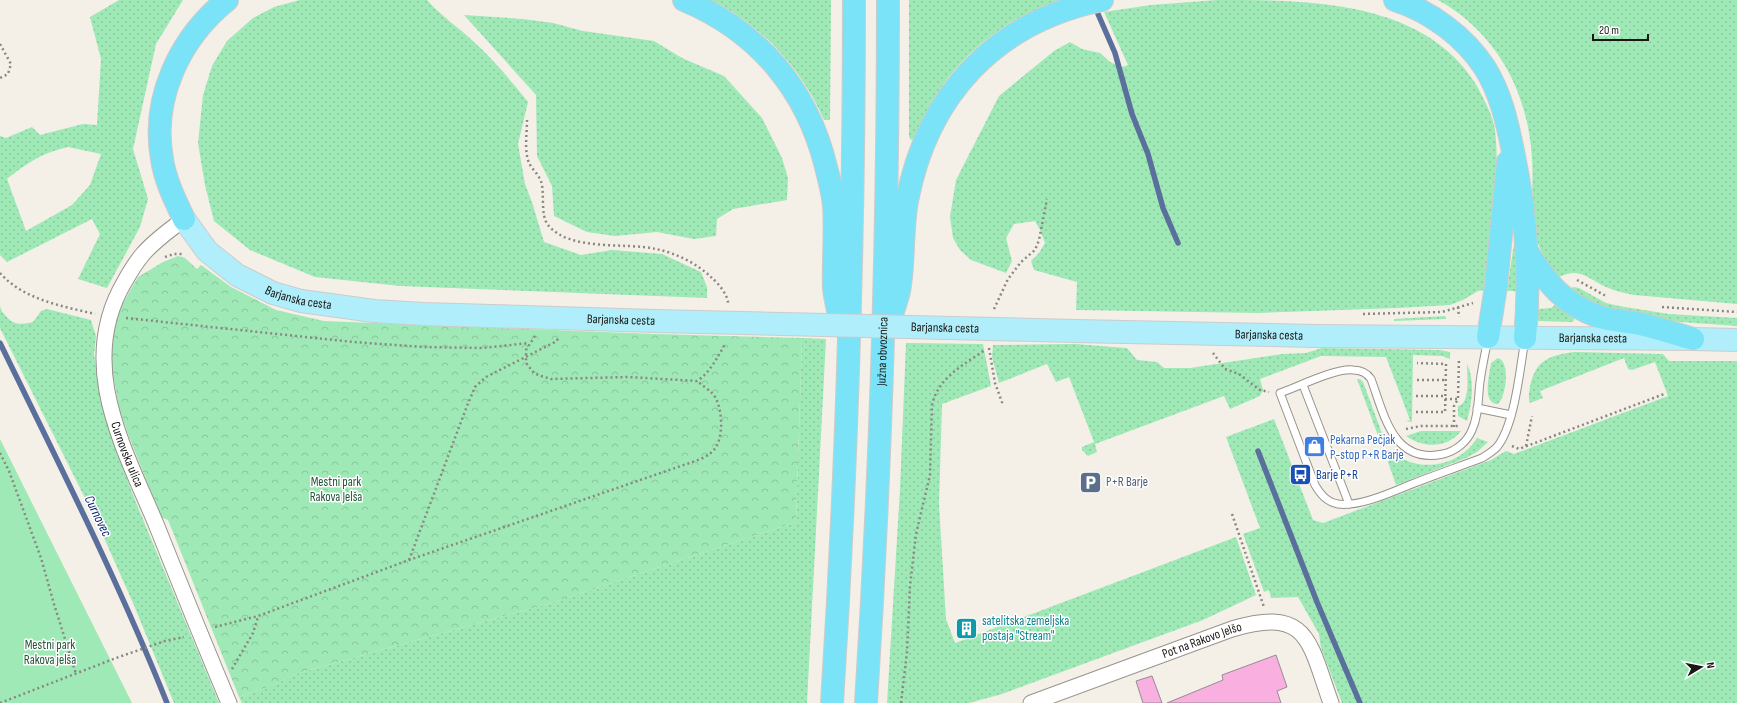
<svg xmlns="http://www.w3.org/2000/svg" width="1737" height="703" font-family="'Sofia Sans Condensed',sans-serif">
<defs>
<pattern id="grass-dots" width="8" height="8" patternUnits="userSpaceOnUse"><rect width="8" height="8" fill="#9fe9b6"/><path d="M2 2h.1M6 6h.1" fill="none" stroke="#88c79c" stroke-width="1.8" stroke-linecap="round"/></pattern>
<pattern id="forest-crowns" width="20" height="18" patternUnits="userSpaceOnUse"><rect width="20" height="18" fill="#9fe9b6"/><path d="M2 6a3 3 0 1 1 6 0M12 15a3 3 0 1 1 6 0" fill="none" stroke="#88c79c"/></pattern>
</defs>
<rect width="100%" height="100%" fill="#f4f0e8"/>
<g fill="url(#grass-dots)" fill-rule="evenodd">
<path d="M119,0H183L156,44L133,149L148,199L140,227L107,288L78,279L100,234L92,219L7,262L0,255V136L6,138L32,127L40,135L83,124L97,125L101,59L90,17ZM68,147L101,154L90,185L72,205L26,231L7,179C27,163 42,153 68,147Z"/>
<path d="M300,0H427C441,16 458,27 474,42C494,60 511,81 528,102L518,144L525,184L532,202L544,242L581,255L612,250L662,254L701,272L707,287V298L400,286L315,277L250,250L214,221L205,185L198,143L203,95L212,66L227,41L253,18L274,7Z"/>
<path d="M711,0H831L830,120H824C801,68 763,26 711,0Z"/>
<path d="M909,0H1059C993,23 939,71 916,137L911,140L909,137Z"/>
<path d="M1217,0C1309,0 1425,0 1477,86C1484,100 1493,115 1495,130C1501,182 1490,239 1484,290L1478,291L1463,300L1450,305L1397,308L1258,313L1076,310L1077,282L1034,270L1031,261L1039,253L1045,243L1040,230L1035,221L1014,224L1006,238L1012,261L1006,273L971,260L960,250L953,238L950,217L956,180L999,96L1054,51L1070,42L1082,49L1100,53L1110,62L1122,67L1128,65L1104,12L1151,5Z"/>
<path d="M1438,0H1737V304L1634,295C1624,293 1615,291 1606,287C1587,278 1579,266 1557,278C1549,265 1540,252 1536,237C1529,212 1534,184 1532,158C1528,92 1497,33 1438,0Z"/>
<path d="M464,15L523,19L553,23L583,31L654,41L682,58L724,76L762,118L782,158L788,178L787,200L733,209L717,219L716,236L694,239L657,232L615,236L587,232L554,216L552,186L537,156L536,95Z"/>
<path d="M1514,243H1517L1519,291H1507Z"/>
<path d="M1573,287L1579,288L1606,303L1619,306L1669,314L1737,318V326L1666,321L1593,305L1569,290Z"/>
<path d="M1558,303L1574,319L1573,322L1537,321L1538,309L1551,308Z"/>
<path d="M0,306C1,310 2,312 5,315C13,325 20,325 33,322L41,311L47,309L91,320L96,336L94,355L101,394L112,438L135,500L219,703H174L133,603L97,522L0,328Z"/>
<path d="M1445,316L1446,319L1394,321V319Z"/>
<path d="M802,338L826,339L807,703H242L239,697L271,686L295,674L551,603L796,522Z"/>
<path d="M906,343L983,344L991,386L942,404L939,504L946,619L955,643L1236,537L1256,595L1203,620L1002,694L969,703H887L900,489Z"/>
<path d="M1075,344L1127,348L1137,360L1157,362L1164,368H1190L1282,354L1306,353L1322,348L1440,350L1450,352V359L1442,356L1413,355L1412,422L1406,421L1410,420L1386,357L1321,356L1260,379L1263,390L1260,396L1230,409L1224,396L1095,444L1097,452L1088,456L1082,450V447L1094,442L1069,377L1056,382L1047,364L999,383L992,357L993,345Z"/>
<path d="M1575,352L1663,354L1669,361H1737V703H1342L1321,648L1319,634L1298,597L1271,598L1269,590L1264,592L1243,534L1260,528L1226,437L1274,419L1313,520L1323,523L1491,460L1506,451L1514,454L1668,396L1655,362L1632,370L1628,369L1624,358L1540,391L1543,398L1530,403C1528,397 1529,393 1530,387C1535,360 1550,355 1575,352Z"/>
<path d="M1498,358C1511,362 1506,397 1498,404C1481,404 1490,373 1491,363Z"/>
<path d="M1467,364C1475,381 1472,403 1467,421L1458,416V406C1471,404 1467,374 1467,364Z"/>
<path d="M1357,379H1360L1363,382L1386,444L1383,449Z"/>
<path d="M1421,431H1461C1447,449 1423,448 1406,436Z"/>
<path d="M1477,438L1488,442L1477,452L1466,458L1396,485L1388,462L1394,453C1420,474 1460,466 1477,438Z"/>
</g>
<path fill="url(#forest-crowns)" d="M178,256L185,258L197,269L201,265L231,287L276,310L324,321L655,334L802,338L796,522L551,603L295,674L271,686L239,697L168,520L161,517L128,434L119,408L111,362V340L119,310L138,277L163,262Z"/>
<path fill="#9fe9b6" d="M0,439L132,703H0Z"/>
<g fill="none" stroke-linecap="round" stroke-linejoin="round">
<g stroke="#5a6f9c" stroke-width="5.5">
<path d="M1098,14L1115,53L1132,114L1148,154L1163,208L1178,243"/>
<path d="M0,343C58,462 118,580 167,703"/>
<path d="M1258,451L1317,602L1360,703"/>
</g>
</g>
<g fill="#f9afe0" stroke="#948c91">
<circle cx="966" cy="628" r="9"/>
<path d="M1276,655L1287,687L1277,691L1281,703H1167L1223,680L1222,675Z"/>
<path d="M1152,676L1162,703H1143L1136,681Z"/>
</g>
<g fill="none" stroke-linecap="round" stroke-linejoin="round">
<defs>
<g id="service">
<path d="M1488,339C1485,353 1482,367 1480,382C1478,397 1479,415 1472,430C1467,442 1456,451 1443,454C1393,465 1384,414 1371,379C1367,373 1361,370 1353,370C1335,368 1298,387 1280,393L1315,485C1321,495 1327,502 1338,504C1360,507 1392,492 1412,484C1435,475 1458,467 1482,458C1487,455 1492,452 1497,447C1515,425 1520,368 1525,339"/>
<path d="M1303,385L1349,504"/>
<path d="M1477,408L1511,415"/>
</g>
<g id="minor">
<path id="s1" d="M184,219C170,230 155,240 143,254C136,262 130,272 125,281C76,363 123,446 156,524C180,584 204,644 229,703"/>
<path id="s2" d="M1031,703L1232,629C1309,606 1309,642 1331,703"/>
</g>
<g id="primary">
<path id="s3" d="M184,219L207,251L237,275L273,293L301,301L374,311L423,314L655,321"/>
<path id="s4" d="M1076,331L1315,336L1693,339L1737,340"/>
</g>
<g id="motorway">
<path d="M684,0C758,31 807,89 826,167C829,179 833,193 834,206C836,233 833,260 834,288C835,298 838,310 840,320"/>
<path d="M1395,0C1430,11 1465,37 1485,68C1501,94 1507,122 1513,151C1526,213 1531,275 1525,338"/>
<path d="M184,219C175,200 165,180 162,159C151,98 180,38 227,0"/>
<path d="M1528,253C1547,283 1564,305 1600,317C1613,321 1627,321 1640,324C1658,328 1675,334 1693,339"/>
<path d="M891,317C894,307 899,296 900,285C904,258 902,229 907,201C927,95 995,22 1102,0"/>
<path d="M1488,337L1496,286L1508,162"/>
<path d="M832,703C847,469 854,234 854,0"/>
<path id="s5" d="M866,703C881,469 888,234 888,0"/>
</g>
</defs>
<use href="#service" stroke="#97938c" stroke-width="9"/>
<use href="#minor" stroke="#97938c" stroke-width="17"/>
<use href="#primary" stroke="#ccc" stroke-width="24"/>
<use href="#motorway" stroke="#ccc" stroke-width="24"/>
<g stroke="#8a8782" stroke-width="2.5" stroke-dasharray="2 3" stroke-linecap="butt">
<path d="M0,44L11,64L8,74L0,78"/>
<path d="M527,120C527,133 524,151 529,163C532,169 538,174 541,181C545,193 540,215 548,225C570,252 626,242 656,249C676,253 698,264 712,278C718,283 728,295 728,303"/>
<path d="M165,257L174,254H183"/>
<path d="M0,273C24,300 62,306 95,314"/>
<path d="M1577,280L1606,296"/>
<path d="M1458,307L1459,317"/>
<path d="M1662,307L1737,312"/>
<path d="M994,309L1008,279L1021,262L1035,250L1039,240L1047,199"/>
<path d="M1363,314L1442,312L1473,303"/>
<path d="M126,318L353,342L424,347L483,348L529,343"/>
<path d="M535,336L526,350V363L534,373L541,376L551,379L628,377L697,381C711,372 717,357 726,343"/>
<path d="M989,348L995,383L1003,405"/>
<path d="M1213,353L1225,369L1239,374L1260,390L1269,392"/>
<path d="M1417,380H1445"/>
<path d="M1416,396H1445"/>
<path d="M1445,399H1457"/>
<path d="M1416,412H1445L1446,364L1417,363"/>
<path d="M1454,427V406L1458,399L1459,358"/>
<path d="M1406,429L1421,426H1460"/>
<path d="M1512,446L1519,449L1664,394"/>
<path d="M1526,446L1532,416"/>
<path d="M0,453L9,471L41,558L54,604L76,674"/>
<path d="M1386,458L1390,449"/>
<path d="M1232,514L1264,607"/>
<path d="M409,560L467,406L475,387L486,377L557,341L558,338"/>
<path d="M215,627L258,616L409,560L701,459C708,455 714,452 717,445C724,432 722,403 712,393C708,389 702,385 697,381"/>
<path d="M232,669L253,633L258,617"/>
<path d="M0,703L116,658L165,641L184,637"/>
<path d="M901,703L907,652L910,586L916,534L930,475L932,405C938,378 963,365 985,350"/>
</g>
<use href="#service" stroke="#fff" stroke-width="7"/>
<use href="#minor" stroke="#fff" stroke-width="15"/>
<use href="#primary" stroke="#b0eefb" stroke-width="22"/>
<use href="#motorway" stroke="#7be3f8" stroke-width="22"/>
<defs>
<g id="primary-bridge">
<path id="s6" d="M655,321L1076,331"/>
</g>
</defs>
<use href="#primary-bridge" stroke="#ccc" stroke-width="24" stroke-linecap="butt"/>
<use href="#primary-bridge" stroke="#b0eefb" stroke-width="22"/>
</g>
<defs>
<symbol id="shop-square" viewBox="-11 -11 22 22"><rect x="-9" y="-9" width="18" height="18" rx="4" fill="#3f7fe0" stroke="#fff"/><path d="M-5-2.5h2.3a2.7 3.5 0 0 1 5.4 0H5L5.5 6h-11ZM-1.5-2.5h3a1.5 2.3 0 0 0-3 0Z" fill="#fff"/></symbol>
<symbol id="bus-square" viewBox="-11 -11 22 22"><rect x="-9" y="-9" width="18" height="18" rx="4" fill="#1a4fb4" stroke="#fff"/><path d="M-5-6H5V4H4V6H2V4H-2V6H-4V4H-5ZM-3.5-4V0h7V-4ZM-3.5 1.2v1.5H-2V1.2ZM2 1.2v1.5H3.5V1.2Z" fill="#fff"/></symbol>
<symbol id="parking-square" viewBox="-11 -11 22 22"><rect x="-9" y="-9" width="18" height="18" rx="4" fill="#5c6f8a" stroke="#fff"/><path d="M-3.5-5.5H1a3.5 3.5 0 0 1 0 7H-1V5.5H-3.5ZM-1-3.4V-.6H.8a1.4 1.4 0 0 0 0-2.8Z" fill="#fff"/></symbol>
<symbol id="building-square" viewBox="-11 -11 22 22"><rect x="-9" y="-9" width="18" height="18" rx="4" fill="#0f9aa8" stroke="#fff"/><path d="M-4-6H4V6H1V3H-1V6H-4ZM-2.5-4.3h1.7v1.8h-1.7ZM.8-4.3h1.7v1.8H.8ZM-2.5-1h1.7V.8h-1.7ZM.8-1h1.7V.8H.8Z" fill="#fff"/></symbol>
</defs>
<g fill-rule="evenodd">
<use href="#shop-square" x="1302" y="434" width="25" height="25"/>
<use href="#bus-square" x="1288" y="462" width="25" height="25"/>
<use href="#parking-square" x="1078" y="470" width="25" height="25"/>
<use href="#building-square" x="954" y="616" width="25" height="25"/>
</g>
<g text-anchor="middle" dominant-baseline="central" stroke-width="3" stroke-linejoin="round" paint-order="stroke">
<g font-size="13" fill="#191815" stroke="#fff">
<text stroke="none"><textPath href="#s3" startOffset="144">Barjanska cesta</textPath></text>
<text stroke="none"><textPath href="#s3" startOffset="468">Barjanska cesta</textPath></text>
<text stroke="none"><textPath href="#s6" startOffset="290">Barjanska cesta</textPath></text>
<text stroke="none"><textPath href="#s4" startOffset="193">Barjanska cesta</textPath></text>
<text stroke="none"><textPath href="#s4" startOffset="517">Barjanska cesta</textPath></text>
<text stroke="none"><textPath href="#s5" startOffset="352">Južna obvoznica</textPath></text>
<text stroke="none"><textPath href="#s1" startOffset="267">Curnovska ulica</textPath></text>
<text stroke="none"><textPath href="#s2" startOffset="182">Pot na Rakovo Jelšo</textPath></text>
</g>
<g font-size="13" fill="#366cbe" stroke="#fff" text-anchor="start">
<text x="1330" y="440">Pekarna Pečjak<tspan x="1330" dy="15">P-stop P+R Barje</tspan></text>
</g>
<g font-size="13" fill="#164399" stroke="#fff" text-anchor="start">
<text x="1316" y="475">Barje P+R</text>
</g>
<g font-size="13" fill="#225837" stroke="#fff">
<text x="336" y="482">Mestni park<tspan x="336" dy="15">Rakova Jelša</tspan></text>
<text x="50" y="645">Mestni park<tspan x="50" dy="15">Rakova jelša</tspan></text>
</g>
<g font-size="13" fill="#4e5e75" stroke="#fff" text-anchor="start">
<text x="1106" y="482">P+R Barje</text>
</g>
<g font-size="13" fill="#0d838f" stroke="#fff" text-anchor="start">
<text x="982" y="621">satelitska zemeljska<tspan x="982" dy="15">postaja "Stream"</tspan></text>
</g>
<g font-size="14" font-style="italic" fill="#0a236f" stroke="#fff">
<text transform="translate(98 516) rotate(64)">Curnovec</text>
</g>
</g>
<g transform="translate(1701 667) rotate(80)" stroke="#ffffff" stroke-width="3" paint-order="stroke">
<path d="M0-3L7 15L0 10L-7 15Z" fill="#191815"/>
<text y="-6" font-size="11" font-weight="bold" text-anchor="middle" fill="#191815">N</text>
</g>
<path d="M1593 34v6h55v-6" fill="none" stroke="#191815" stroke-width="2"/>
<text x="1599" y="34" font-size="12" fill="#191815" stroke="#ffffff" stroke-width="3" paint-order="stroke">20 m</text>
</svg>
